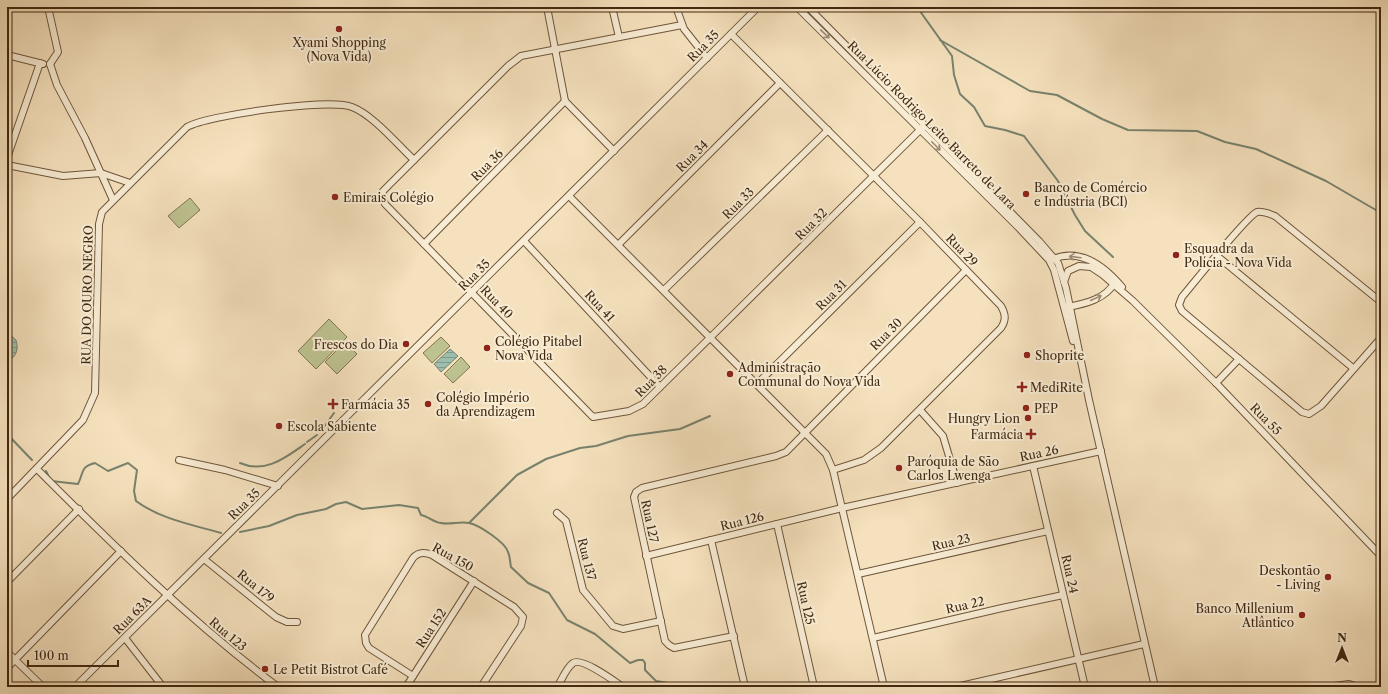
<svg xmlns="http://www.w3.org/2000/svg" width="1388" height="694" font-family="'Libre Caslon Text',serif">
<defs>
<pattern id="water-rules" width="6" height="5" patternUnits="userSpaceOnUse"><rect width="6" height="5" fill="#9dbeac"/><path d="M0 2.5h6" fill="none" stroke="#829a8b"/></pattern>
</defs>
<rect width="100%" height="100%" fill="#f5e1bd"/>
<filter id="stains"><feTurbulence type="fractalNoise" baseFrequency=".005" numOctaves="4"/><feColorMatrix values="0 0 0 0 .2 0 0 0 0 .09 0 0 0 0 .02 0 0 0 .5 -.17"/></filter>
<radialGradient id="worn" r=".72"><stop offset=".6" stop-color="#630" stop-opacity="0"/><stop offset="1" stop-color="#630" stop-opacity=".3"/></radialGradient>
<g fill="#bdc290" stroke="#7f7550">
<path d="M190,198L200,210L179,228L168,216Z"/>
<path d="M329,319L347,337L316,369L298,351Z"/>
<path d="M441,337L450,346L432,363L423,353Z"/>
<path d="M345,342L357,354L337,374L325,362Z"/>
<path d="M461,357L470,367L453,383L444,374Z"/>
</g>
<g fill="url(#water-rules)" stroke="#78826e">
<path d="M7,332L16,340C19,350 16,357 7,362Z"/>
<path d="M450,349L458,356L441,372L434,364Z"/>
</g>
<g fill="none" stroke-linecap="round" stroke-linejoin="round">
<g stroke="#78826e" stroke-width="2">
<path d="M917,7L952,56L954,75L960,94L974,107L985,126L1005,130L1024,136L1058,181L1075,215L1085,231L1113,257"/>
<path d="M940,40L1030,91L1057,95L1102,119L1128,130L1197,131L1225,142L1256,149L1326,181L1381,213"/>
<path d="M321,431L334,413"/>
<path d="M7,434L32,460"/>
<path d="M307,442L317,435"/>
<path d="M240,463C265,474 285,458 305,444"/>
<path d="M46,471L51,481L78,484C84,472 80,467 95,463L108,471L128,463L137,470L134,491L136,501C160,519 193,525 221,533"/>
<path d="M469,523L517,475L546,459L580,448L596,446L628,436L680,429L710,416"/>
<path d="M240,532L269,526L297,515L326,509L336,504L346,502L362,509L399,505L418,508L421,515C428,516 433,522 441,523C450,525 460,521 469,523C479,525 505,542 508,552C510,556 510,562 511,567L528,583L549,593L567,620L595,634L630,663L638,660H643L645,663V670L656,681L674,684L682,687"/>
</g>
<defs>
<g id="minor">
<path d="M48,7L58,52L50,64"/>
<path d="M547,7L565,101L614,151"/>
<path d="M612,7L619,37"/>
<path d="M676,7L684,29L707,58"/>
<path d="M797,7L1018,227L1049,260L1054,270L1073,341"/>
<path d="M808,7L1039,241L1058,263L1066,288L1089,400L1155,687"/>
<path d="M682,25L521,56L508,66L383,191L382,197L385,204L593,417L629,411L643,404L925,125"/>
<path d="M7,32V51"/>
<path d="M731,34L920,222L1001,306C1006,315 1006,320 1001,328L881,448L864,460L833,470"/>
<path d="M7,55L43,64"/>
<path d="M50,64L57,85L85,138L113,200"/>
<path d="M7,158L40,63"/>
<path d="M7,165L63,176L101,173L130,183"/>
<path d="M569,196L826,454L833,470L884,687"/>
<path d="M524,241L660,387"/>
<path d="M424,244L565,101"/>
<path d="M619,244L780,83"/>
<path d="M1217,256L1353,368"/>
<path d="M1053,259C1081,247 1105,267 1122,287"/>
<path d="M1064,282L1068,271L1079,266L1091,267L1103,275L1133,301L1216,383L1381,556"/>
<path d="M664,290L828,130"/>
<path d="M1381,302L1275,216C1270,214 1263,211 1257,212C1247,216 1193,284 1182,297L1179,305L1182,311L1302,412L1309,414L1321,406L1381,338"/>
<path d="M1067,307C1085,304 1106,299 1115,282"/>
<path d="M1216,383L1239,359"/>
<path d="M757,384L920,222"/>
<path d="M920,410L943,436L957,483"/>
<path d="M179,460L225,470L278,486"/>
<path d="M1033,466L1085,687"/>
<path d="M37,469C114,546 191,622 278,687"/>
<path d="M7,499L83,420L95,393L99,224L102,212L187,127C208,115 330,98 352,107C373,115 397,144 414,160"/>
<path d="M557,513L566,521L583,590L613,626L623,629L661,621"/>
<path d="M777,524L814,687"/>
<path d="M711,540L745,687"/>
<path d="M646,556L842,508L1101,451"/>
<path d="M204,559L276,617L287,622H297"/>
<path d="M858,574L1048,531"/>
<path d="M7,582L79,509"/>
<path d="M734,636L674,648L669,645L665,641L634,497L636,492L642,488L776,456L786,452L966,270"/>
<path d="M125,638L163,687"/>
<path d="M873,638L1002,608L1063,595"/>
<path d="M7,652L43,687"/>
<path d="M7,668L121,551"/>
<path d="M413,676L369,648L366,643L365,635L413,558C418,552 425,552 432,555L514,607L523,617L521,626L481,687"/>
<path d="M75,687L758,7"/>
<path d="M406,687L474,581"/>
<path d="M557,687C562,680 566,668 573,663C582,657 614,681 623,687"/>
<path d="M956,687L1144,644"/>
<path d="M1327,687L1349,684L1358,687"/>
</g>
</defs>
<use href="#minor" stroke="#6e563b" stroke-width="8"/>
<use href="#minor" stroke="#f8ecd4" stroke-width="6"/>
</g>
<defs><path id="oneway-shaft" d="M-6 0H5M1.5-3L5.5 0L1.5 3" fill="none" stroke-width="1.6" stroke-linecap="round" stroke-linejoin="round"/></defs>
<g stroke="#9c8a72">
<use href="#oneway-shaft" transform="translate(825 34) rotate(44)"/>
<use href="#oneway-shaft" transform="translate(936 146) rotate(45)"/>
<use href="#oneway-shaft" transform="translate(1075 257) rotate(-173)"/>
<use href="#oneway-shaft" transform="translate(1096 298) rotate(-25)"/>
</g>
<g fill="#8f2418" stroke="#f8ecd4" stroke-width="1.5">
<circle cx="339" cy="29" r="4"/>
<circle cx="1026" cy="194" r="4"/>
<circle cx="335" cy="197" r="4"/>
<circle cx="1176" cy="255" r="4"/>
<circle cx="406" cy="344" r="4"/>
<circle cx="487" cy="348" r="4"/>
<circle cx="1027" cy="355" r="4"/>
<circle cx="730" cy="374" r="4"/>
<path d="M1020 381h4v4h4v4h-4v4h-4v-4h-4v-4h4z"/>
<path d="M331 398h4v4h4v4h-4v4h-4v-4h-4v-4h4z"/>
<circle cx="428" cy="404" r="4"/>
<circle cx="1026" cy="408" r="4"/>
<circle cx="1028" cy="418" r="4"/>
<circle cx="279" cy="426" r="4"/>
<path d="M1029 428h4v4h4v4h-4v4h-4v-4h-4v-4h4z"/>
<circle cx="899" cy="468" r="4"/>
<circle cx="1328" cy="577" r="4"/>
<circle cx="1302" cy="615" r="4"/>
<circle cx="265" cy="669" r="4"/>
</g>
<g text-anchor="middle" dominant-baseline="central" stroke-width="4" stroke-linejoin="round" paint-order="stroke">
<g font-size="12" fill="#412810" stroke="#f8ecd4" text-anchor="start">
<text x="339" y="42" text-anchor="middle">Xyami Shopping<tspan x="339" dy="14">(Nova Vida)</tspan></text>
<text x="1034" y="187">Banco de Comércio<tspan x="1034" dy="14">e Indústria (BCI)</tspan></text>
<text x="343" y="197">Emirais Colégio</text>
<text x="1184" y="248">Esquadra da<tspan x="1184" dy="14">Polícia - Nova Vida</tspan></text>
<text x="495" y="341">Colégio Pitabel<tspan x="495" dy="14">Nova Vida</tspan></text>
<text x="398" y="344" text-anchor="end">Frescos do Dia</text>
<text x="1035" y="355">Shoprite</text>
<text x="738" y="367">Administração<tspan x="738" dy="14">Communal do Nova Vida</tspan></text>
<text x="1030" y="387">MediRite</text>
<text x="436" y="397">Colégio Império<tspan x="436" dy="14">da Aprendizagem</tspan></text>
<text x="341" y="404">Farmácia 35</text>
<text x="1034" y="408">PEP</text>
<text x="1020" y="418" text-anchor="end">Hungry Lion</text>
<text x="287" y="426">Escola Sabiente</text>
<text x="1023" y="434" text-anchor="end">Farmácia</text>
<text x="907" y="461">Paróquia de São<tspan x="907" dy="14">Carlos Lwenga</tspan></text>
<text x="1320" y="570" text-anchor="end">Deskontão<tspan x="1320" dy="14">- Living</tspan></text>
<text x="1294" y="608" text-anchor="end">Banco Millenium<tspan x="1294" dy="14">Atlântico</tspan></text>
<text x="273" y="669">Le Petit Bistrot Café</text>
</g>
<g font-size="12" fill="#412810" stroke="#f8ecd4">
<text transform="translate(703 46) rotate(-45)">Rua 35</text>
<text transform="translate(932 125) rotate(45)">Rua Lúcio Rodrigo Leito Barreto de Lara</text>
<text transform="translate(692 156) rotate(-45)">Rua 34</text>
<text transform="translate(487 165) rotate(-45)">Rua 36</text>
<text transform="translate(738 203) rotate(-45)">Rua 33</text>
<text transform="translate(811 224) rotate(-45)">Rua 32</text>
<text transform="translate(962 250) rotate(46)">Rua 29</text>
<text transform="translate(474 275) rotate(-45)">Rua 35</text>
<text transform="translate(87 295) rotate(-89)">RUA DO OURO NEGRO</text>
<text transform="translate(831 295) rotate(-45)">Rua 31</text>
<text transform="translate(497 302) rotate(46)">Rua 40</text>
<text transform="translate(600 306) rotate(47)">Rua 41</text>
<text transform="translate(886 334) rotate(-45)">Rua 30</text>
<text transform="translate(651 381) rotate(-45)">Rua 38</text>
<text transform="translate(1266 419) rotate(46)">Rua 55</text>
<text transform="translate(1039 453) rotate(-12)">Rua 26</text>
<text transform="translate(244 504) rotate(-44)">Rua 35</text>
<text transform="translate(650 521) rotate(78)">Rua 127</text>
<text transform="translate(742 521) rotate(-14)">Rua 126</text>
<text transform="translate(951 542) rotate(-13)">Rua 23</text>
<text transform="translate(453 557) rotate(29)">Rua 150</text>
<text transform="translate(587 559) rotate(76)">Rua 137</text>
<text transform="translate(1070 574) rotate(77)">Rua 24</text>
<text transform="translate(256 586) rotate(39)">Rua 179</text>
<text transform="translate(806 603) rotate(77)">Rua 125</text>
<text transform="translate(965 605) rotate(-13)">Rua 22</text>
<text transform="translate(132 615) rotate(-45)">Rua 63A</text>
<text transform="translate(431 628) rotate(-57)">Rua 152</text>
<text transform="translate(228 634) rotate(40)">Rua 123</text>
</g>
</g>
<rect width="1388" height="694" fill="none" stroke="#f5e1bd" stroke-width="24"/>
<rect x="8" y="8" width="1372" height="678" fill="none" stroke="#412810" stroke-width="2"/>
<rect x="12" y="12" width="1364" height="670" fill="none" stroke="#412810"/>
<g transform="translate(1342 648)" stroke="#f8ecd4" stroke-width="3" paint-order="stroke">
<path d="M0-3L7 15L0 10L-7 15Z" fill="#412810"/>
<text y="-6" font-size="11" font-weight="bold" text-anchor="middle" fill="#412810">N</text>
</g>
<path d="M28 660v6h90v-6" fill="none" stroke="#412810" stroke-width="2"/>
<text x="34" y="660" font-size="12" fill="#412810" stroke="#f8ecd4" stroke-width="3" paint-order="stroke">100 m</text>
<rect width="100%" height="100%" filter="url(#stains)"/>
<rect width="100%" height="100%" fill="url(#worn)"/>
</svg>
